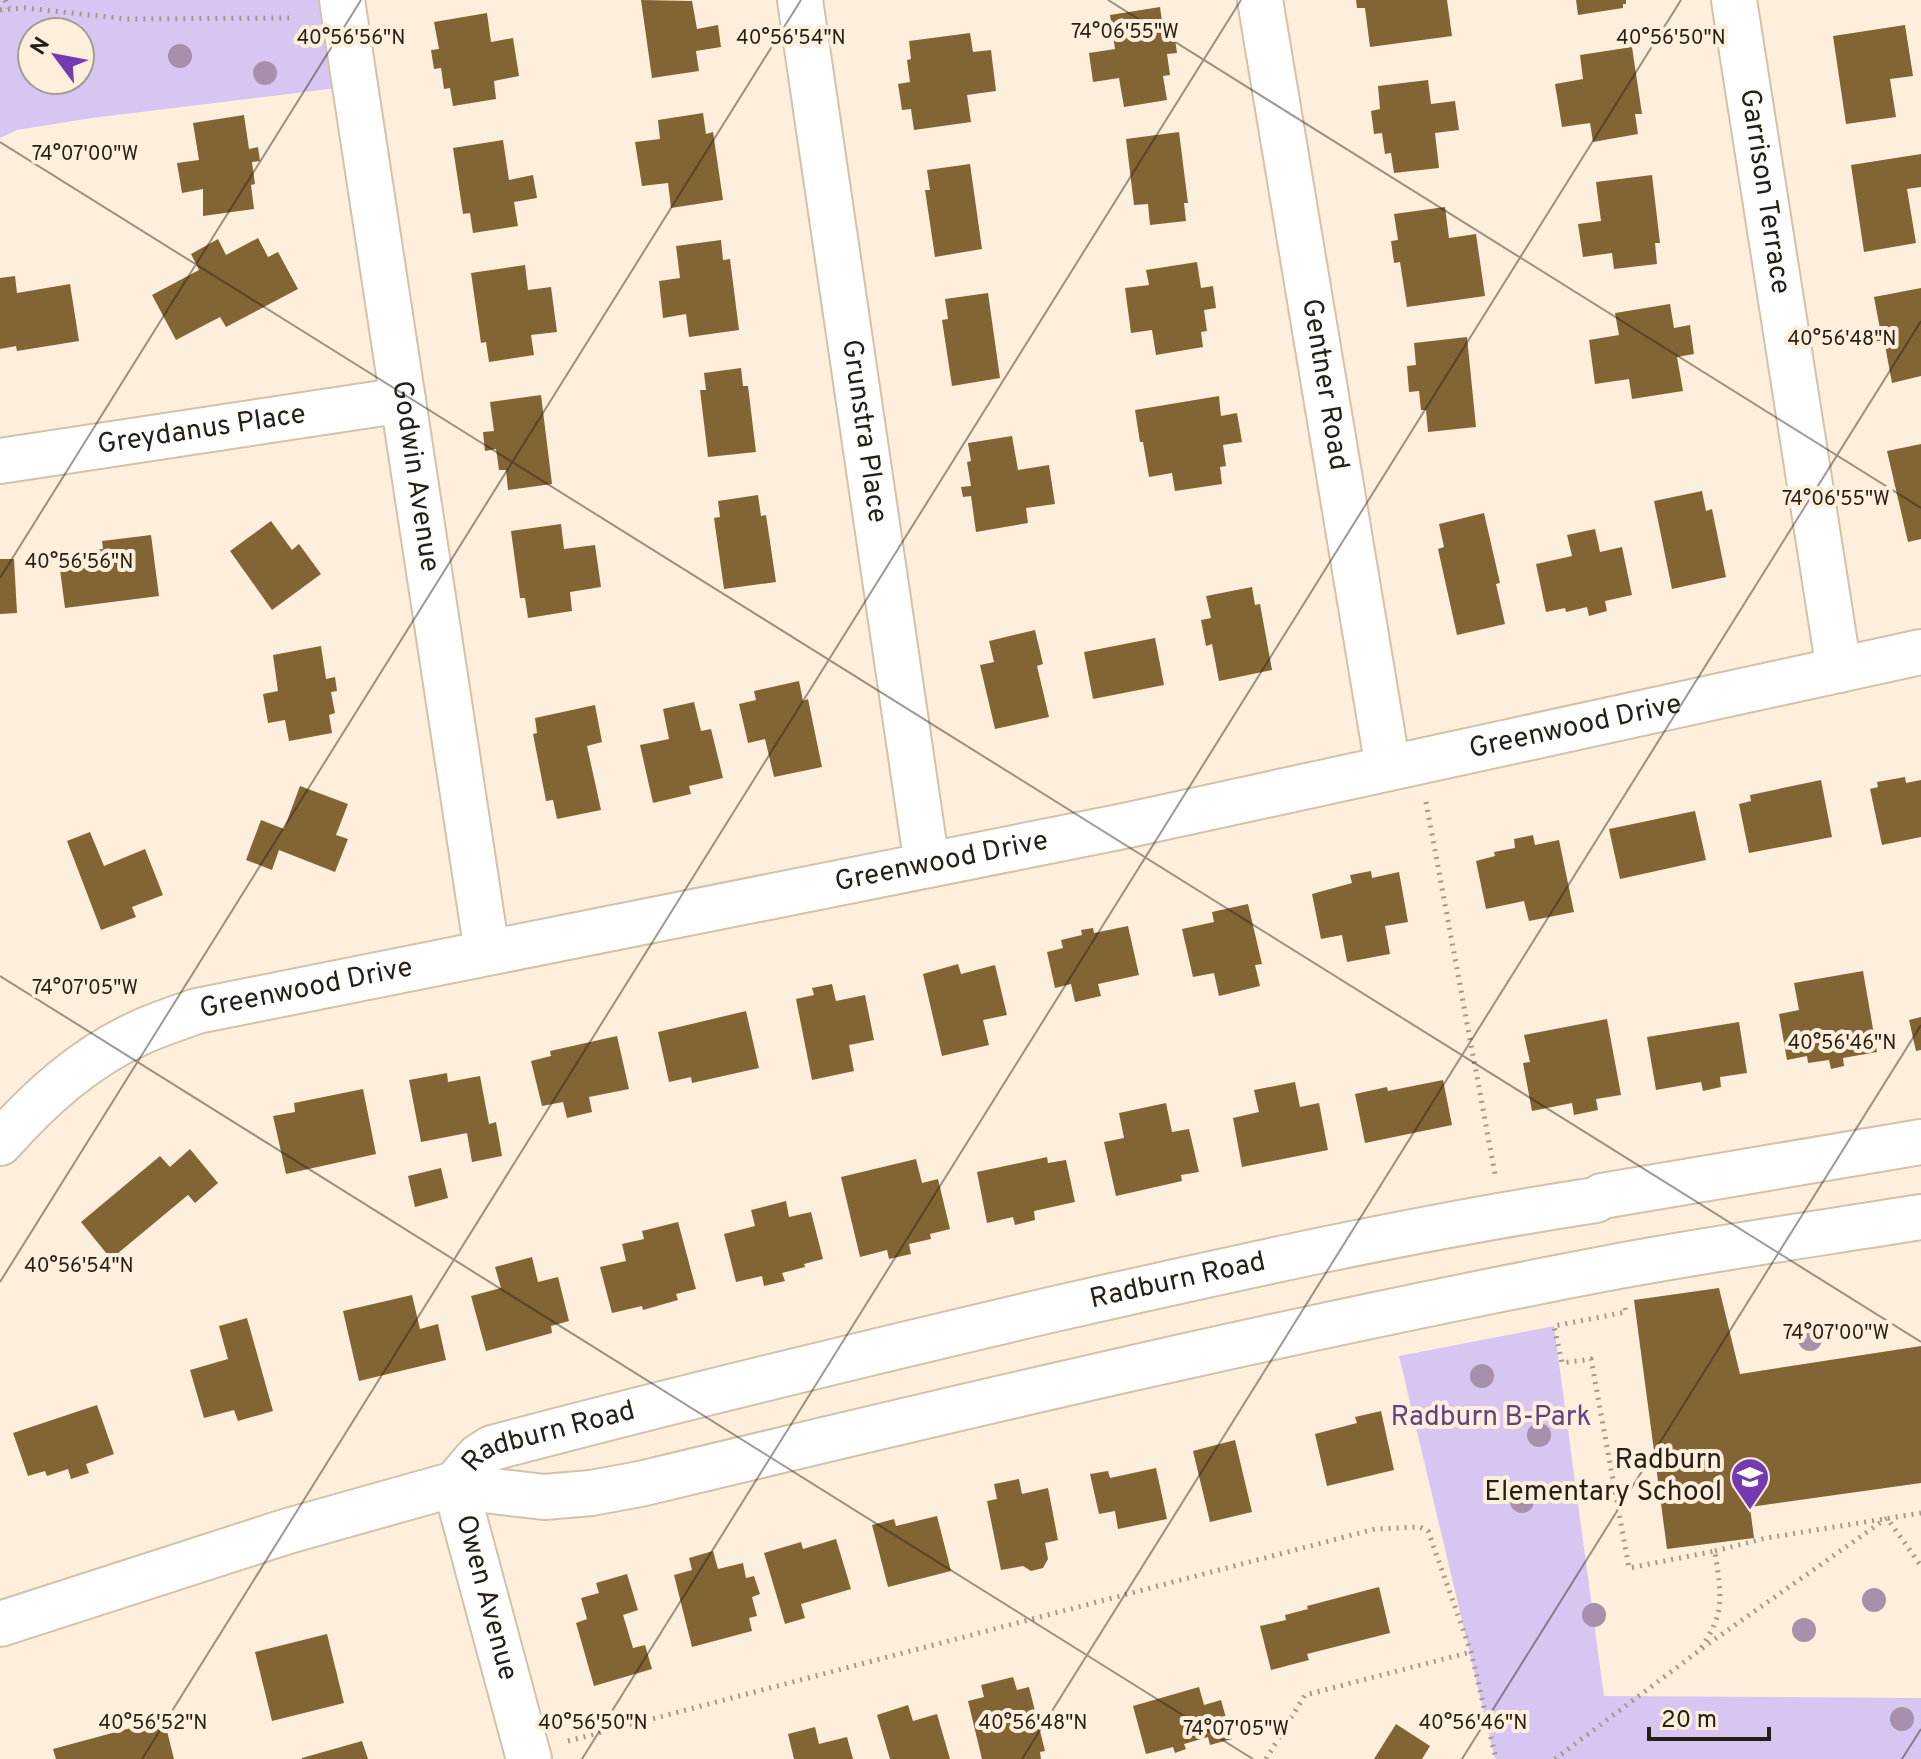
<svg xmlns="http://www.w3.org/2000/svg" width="1921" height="1759" font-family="Overpass,sans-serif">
<rect width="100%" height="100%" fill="#fdefdb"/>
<g fill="#d8c6f2" fill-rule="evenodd">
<path d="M0,0H342L353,86L92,118L17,130L0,138ZM32,32H80V80H32Z"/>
<path d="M1554,1326L1604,1696L1921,1698V1759H1495L1399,1356Z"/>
</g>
<g fill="#836435">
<path d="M641,0L692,1L697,29L718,25L721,47L696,51L699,71L652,78Z"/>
<path d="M1356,0H1447L1452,36L1370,47L1365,8H1357Z"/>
<path d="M1576,0H1626V4H1623V8L1578,15Z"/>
<path d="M1160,7L1164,35L1174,33L1177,53L1167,54L1170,75L1163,76L1167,100L1124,107L1119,78L1093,82L1089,53L1115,49L1110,15Z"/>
<path d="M487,13L491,42L513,38L519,76L494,81L496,99L453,106L450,88L444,89L441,68L434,69L431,50L439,49L434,22Z"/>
<path d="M1905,25L1913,76L1890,79L1896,117L1846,124L1833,36Z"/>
<path d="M970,33L973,52L991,50L996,91L967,95L971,122L914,130L911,109L902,110L898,84L910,82L907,60L911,59L909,41Z"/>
<path d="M1632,47L1642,114H1635L1638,134L1593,142L1590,123L1562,127L1555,84L1583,79L1580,55Z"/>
<path d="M1428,80L1431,104L1455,101L1459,130L1435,133L1439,168L1394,173L1391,153L1385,154L1382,133L1374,134L1371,111L1380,109L1378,86Z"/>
<path d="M703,113L706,134L713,132L723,200L671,208L668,183L642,186L635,142L660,139L658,120Z"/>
<path d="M244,115L249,149L258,147L260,161L252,162L255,184L251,185L254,209L203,216V189L182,193L177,163L199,160L193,123Z"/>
<path d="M1179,132L1188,203H1184L1186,221L1150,225L1148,204L1134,205L1126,139Z"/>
<path d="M503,140L509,180L533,175L537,198L514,202L518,226L473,233L470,213L463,214L453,148Z"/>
<path d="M1921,154V187L1907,189L1916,243L1864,252L1851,165Z"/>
<path d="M970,164L982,249L935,257L925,190H930L927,170Z"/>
<path d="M1652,175L1660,243H1655L1657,264L1614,269L1612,253L1583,257L1578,224L1601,221L1596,182Z"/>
<path d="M1445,207L1449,238L1476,234L1485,296L1407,307L1400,262L1394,263L1391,241L1398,240L1394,214Z"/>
<path d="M258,238L268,257L278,252L298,289L226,327L220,317L176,340L152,295L199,270L191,254L218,239L226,255Z"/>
<path d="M721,240L723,260L730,259L739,330L689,337L686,314L663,318L659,281L680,278L676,246Z"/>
<path d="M1197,262L1201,288L1213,286L1216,308L1204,310L1207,331L1201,332L1203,347L1156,355L1152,330L1131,333L1125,288L1149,285L1146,270Z"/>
<path d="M525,265L528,290L551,287L557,332L531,335L534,355L489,362L486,342L481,343L471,273Z"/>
<path d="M15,276L17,293L70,284L79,341L17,351L16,346L0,349V278Z"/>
<path d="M1921,288V376L1892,383L1884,340L1873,342L1870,331L1880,329L1874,297Z"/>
<path d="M988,293L1000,378L952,386L942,320L948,319L945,299Z"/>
<path d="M1670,304L1674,328L1690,325L1694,354L1677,357L1683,391L1632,399L1629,379L1595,384L1589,340L1619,335L1615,313Z"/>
<path d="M1467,337L1476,427L1428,432L1426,410H1421L1419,391L1409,392L1407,366L1416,365L1414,343Z"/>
<path d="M741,368L743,386H748L756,452L708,457L700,390H706L704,373Z"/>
<path d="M541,395L552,484L508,490L506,470H499L496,449L485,451L483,432L494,431L490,402Z"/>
<path d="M1219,396L1221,416L1237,413L1242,442L1223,445L1226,466L1220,467L1222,484L1175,491L1172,473L1149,477L1143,442H1140L1135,410Z"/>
<path d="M1012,436L1018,470L1049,465L1055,504L1026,508L1028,523L976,532L971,496L963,497L961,487L971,486L967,462L971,461L968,443Z"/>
<path d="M1921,444V539L1908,542L1887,451Z"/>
<path d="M1702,491L1706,511L1712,509L1726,577L1672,589L1654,501Z"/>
<path d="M758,495L761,516L766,515L776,582L724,589L714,518L720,517L718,501Z"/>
<path d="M1484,513L1500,583L1496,584L1505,624L1457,635L1438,549L1444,547L1439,524Z"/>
<path d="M271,521L292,550L299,544L321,574L272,610L230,551Z"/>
<path d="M561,524L564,549L595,545L601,587L570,592L572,611L528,618L525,598H520L511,531Z"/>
<path d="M1595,529L1600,552L1622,547L1632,595L1605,601L1607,611L1589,616L1587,607L1566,612L1565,608L1546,612L1536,564L1572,556L1567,535Z"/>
<path d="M151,535L159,596L65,608L58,554L103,549L102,541Z"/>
<path d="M0,559H14L17,613L0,614Z"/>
<path d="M1252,587L1255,605L1260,604L1272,670L1219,681L1212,644L1206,646L1201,620L1211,618L1206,596Z"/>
<path d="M1035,630L1043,664L1037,666L1049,717L995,729L980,665L994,662L989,641Z"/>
<path d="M1155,638L1164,685L1093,699L1084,652Z"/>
<path d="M321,646L326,679L335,677L337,691L331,692L335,713L329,715L332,733L289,741L285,720L268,723L263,694L278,691L273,655Z"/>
<path d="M799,681L803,701L808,699L822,767L774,777L765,739L748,743L739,704L756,700L754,691Z"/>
<path d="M694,702L701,731L711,729L723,778L689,786L691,794L653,803L640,745L669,739L663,709Z"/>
<path d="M595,705L602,742L587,746L601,810L557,819L553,800L546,801L533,734L537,733L535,718Z"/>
<path d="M1905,777L1906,783L1921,780V837L1882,845L1870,789L1878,787L1877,782Z"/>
<path d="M1821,780L1832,837L1749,853L1739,804L1751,801L1750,795Z"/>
<path d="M300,786L348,804L336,835L348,839L335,872L279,850L272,870L246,860L261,820L284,829Z"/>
<path d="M1695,811L1706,860L1620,879L1609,829Z"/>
<path d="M90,832L104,866L145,849L163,895L132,907L136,917L101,930L67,841Z"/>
<path d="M1533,835L1535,845L1559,840L1574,912L1529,921L1524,901L1486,909L1476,861L1495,856L1494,852L1515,848L1514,839Z"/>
<path d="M1371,871L1372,878L1399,872L1408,922L1385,926L1390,954L1347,962L1342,935L1321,939L1312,894L1352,883L1350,875Z"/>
<path d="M1248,904L1262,964L1255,965L1260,986L1219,996L1214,973L1193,977L1182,929L1214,922L1212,912Z"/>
<path d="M1128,926L1139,975L1098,984L1101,996L1075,1002L1071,984L1055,988L1047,952L1063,948L1061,940L1082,935L1081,930L1093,928L1094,933Z"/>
<path d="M958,964L961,974L995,965L1007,1015L983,1020L989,1045L942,1056L923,974Z"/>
<path d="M1863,971L1877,1052L1843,1058L1844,1066L1831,1069L1829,1060L1808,1063L1807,1056L1787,1060L1779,1014L1799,1010L1794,983Z"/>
<path d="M832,984L836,1001L865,995L874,1040L849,1045L854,1071L812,1080L796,999L814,995L812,988Z"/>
<path d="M746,1011L759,1068L692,1083L691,1077L669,1082L658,1032Z"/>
<path d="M1921,1017V1050L1916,1051L1909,1020Z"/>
<path d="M1607,1019L1621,1095L1596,1099L1598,1110L1574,1115L1572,1103L1532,1111L1523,1063L1530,1062L1524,1035Z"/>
<path d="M1739,1022L1747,1073L1720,1077L1721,1087L1703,1091L1701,1082L1656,1090L1647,1037Z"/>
<path d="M617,1036L629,1089L589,1097L592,1112L567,1118L563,1102L542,1106L531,1061L551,1056L550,1051Z"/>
<path d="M447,1073L448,1082L480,1076L489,1124L496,1122L502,1156L472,1162L467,1133L421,1142L409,1080Z"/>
<path d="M1443,1080L1452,1125L1365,1143L1355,1094L1387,1087L1388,1091Z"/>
<path d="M1295,1082L1300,1107L1319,1103L1328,1150L1242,1167L1233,1118L1259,1112L1254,1090Z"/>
<path d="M363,1089L376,1154L286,1174L273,1116L295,1112L294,1103Z"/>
<path d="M1166,1103L1172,1132L1189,1129L1199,1172L1181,1175L1182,1181L1116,1196L1104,1142L1124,1138L1119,1113Z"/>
<path d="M190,1149L218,1183L195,1203L188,1195L111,1259L81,1222L160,1156L170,1167Z"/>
<path d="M1047,1157L1048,1163L1066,1160L1075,1202L1034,1211L1035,1220L1015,1225L1013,1217L987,1223L977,1172Z"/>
<path d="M916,1159L922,1183L938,1179L950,1229L930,1234L931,1239L909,1244L911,1254L889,1259L887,1250L860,1257L841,1177Z"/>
<path d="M441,1168L448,1198L415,1207L408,1176Z"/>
<path d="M786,1201L789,1217L811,1212L823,1259L804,1264L805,1267L782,1273L785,1281L764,1286L762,1276L736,1282L724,1234L755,1226L751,1210Z"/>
<path d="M678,1222L696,1289L676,1294L678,1300L643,1310L642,1306L612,1313L600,1267L626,1261L622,1244L644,1239L642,1231Z"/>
<path d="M532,1257L538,1282L558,1277L569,1321L551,1326L552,1333L486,1351L471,1296L501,1288L495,1267Z"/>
<path d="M1719,1288L1740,1374L1921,1346V1483L1750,1507L1754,1538L1667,1549L1634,1300Z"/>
<path d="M412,1295L420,1329L438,1324L446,1360L359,1381L343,1311Z"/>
<path d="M247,1318L273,1411L238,1421L234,1410L204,1418L190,1370L228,1359L219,1326Z"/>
<path d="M97,1405L114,1454L86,1464L89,1473L71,1479L68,1469L47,1476L45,1471L28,1476L13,1433Z"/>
<path d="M1381,1411L1394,1470L1327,1486L1315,1434L1357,1423L1355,1417Z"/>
<path d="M1235,1440L1252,1512L1210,1522L1193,1451Z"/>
<path d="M1156,1468L1167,1519L1118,1529L1115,1511L1099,1514L1090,1474L1108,1471L1110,1478Z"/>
<path d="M1019,1479L1022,1494L1048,1488L1058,1540L1045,1543L1048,1559L1043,1568L1031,1571L1023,1566L1001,1570L987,1501L997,1499L994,1484Z"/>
<path d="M937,1516L951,1571L888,1587L872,1525L894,1519L896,1526Z"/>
<path d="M836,1539L851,1589L801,1604L805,1618L785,1624L764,1553L801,1542L803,1549Z"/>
<path d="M713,1551L718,1569L743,1563L746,1578L754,1576L760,1594L752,1597L757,1616L749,1618L752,1631L692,1647L674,1575L692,1570L689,1558Z"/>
<path d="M627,1574L638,1610L623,1615L633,1648L645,1645L652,1669L594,1686L576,1623L587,1619L581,1598L599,1593L596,1583Z"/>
<path d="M1379,1587L1390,1633L1307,1654L1309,1660L1271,1670L1260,1626L1286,1620L1285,1615L1308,1609L1307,1606Z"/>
<path d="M327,1634L344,1703L272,1721L255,1652Z"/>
<path d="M1013,1677L1017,1690L1029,1687L1045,1751L1040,1752L1041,1759H982L968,1701L984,1697L981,1685Z"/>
<path d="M1199,1687L1204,1705L1221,1700L1232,1739L1210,1745L1208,1737L1184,1744L1186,1749L1175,1753L1173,1747L1146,1754L1133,1706Z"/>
<path d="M908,1705L913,1721L937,1714L950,1759H890L877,1715Z"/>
<path d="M164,1719L174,1759H56L53,1749Z"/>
<path d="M1396,1724L1430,1746L1422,1759H1374Z"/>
<path d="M815,1727L819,1744L847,1737L853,1759H794L788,1734Z"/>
<path d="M362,1741L368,1759H302V1758Z"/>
</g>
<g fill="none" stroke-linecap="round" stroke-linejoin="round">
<defs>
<g id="minor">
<path id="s1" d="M342,0L487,952"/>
<path id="s2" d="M800,0L927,865"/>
<path id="s3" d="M1260,0L1388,768"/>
<path id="s4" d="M1734,0L1839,670"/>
<path id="s5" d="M0,461L403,400"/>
<path id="s6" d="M0,1143C40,1098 84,1058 139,1033C158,1024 178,1018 197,1011L1124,826L1921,652"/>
<path id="s7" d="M455,1484L478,1457L492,1448C677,1399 863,1354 1050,1310C1231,1269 1412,1228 1596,1200L1602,1196L1921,1142"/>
<path id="s8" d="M455,1484L529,1759"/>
<path d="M0,1624L288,1531L455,1484L493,1491L544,1497L591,1493L640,1484C960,1407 1280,1331 1603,1269C1708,1249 1815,1234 1921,1217"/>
</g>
</defs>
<use href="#minor" stroke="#d3c2a9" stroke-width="48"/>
<g stroke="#a49a8a" stroke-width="5" stroke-dasharray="2 6" stroke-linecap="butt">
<path d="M5,0L9,8"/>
<path d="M0,10L25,8L127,19L289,18"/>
<path d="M1426,802L1495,1174"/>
<path d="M1625,1308L1626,1312L1554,1326L1562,1363L1591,1359L1629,1568L1715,1551C1721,1597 1727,1612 1698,1652"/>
<path d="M1715,1551L1766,1538L1921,1513"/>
<path d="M568,1741L1375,1529L1420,1527L1428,1531L1471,1652L1496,1759"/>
<path d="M1266,1759L1305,1695L1471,1652"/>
<path d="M1555,1759L1708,1644L1887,1518L1921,1566"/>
</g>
<use href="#minor" stroke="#fff" stroke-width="44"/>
</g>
<g fill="#a790ab">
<circle cx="180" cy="56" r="12"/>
<circle cx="265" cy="73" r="12"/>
<circle cx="1810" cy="1339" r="12"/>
<circle cx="1482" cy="1376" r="12"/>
<circle cx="1539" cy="1435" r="12"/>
<circle cx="1522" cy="1501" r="12"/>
<circle cx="1874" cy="1600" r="12"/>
<circle cx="1594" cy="1615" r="12"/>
<circle cx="1804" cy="1630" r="12"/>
<circle cx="1902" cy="1719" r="12"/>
</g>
<path fill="none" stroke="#251f15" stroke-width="2" stroke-opacity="0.45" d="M1108,0L1921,508M0,142L1921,1342M0,578L361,0M0,976L1253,1759M0,1282L801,0M142,1759L1241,0M582,1759L1681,0M1022,1759L1921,321M1462,1759L1921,1025M1902,1759L1921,1729"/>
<defs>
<symbol id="school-pin" viewBox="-11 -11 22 30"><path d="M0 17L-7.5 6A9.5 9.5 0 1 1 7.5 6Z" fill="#763ab0" stroke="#fdefdb"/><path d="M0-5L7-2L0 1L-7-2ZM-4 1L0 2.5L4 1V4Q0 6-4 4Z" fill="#fff"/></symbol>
</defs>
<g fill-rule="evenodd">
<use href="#school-pin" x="1728" y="1455" width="44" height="60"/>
</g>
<g text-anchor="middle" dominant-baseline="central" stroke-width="8" stroke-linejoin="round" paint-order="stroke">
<g font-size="28" fill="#251f15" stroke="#fdefdb">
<text stroke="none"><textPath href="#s4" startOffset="194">Garrison Terrace</textPath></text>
<text stroke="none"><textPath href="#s3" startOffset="390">Gentner Road</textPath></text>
<text stroke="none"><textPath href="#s5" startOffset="204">Greydanus Place</textPath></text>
<text stroke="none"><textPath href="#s2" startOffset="436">Grunstra Place</textPath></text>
<text stroke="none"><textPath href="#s1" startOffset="482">Godwin Avenue</textPath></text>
<text stroke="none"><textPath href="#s6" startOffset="1648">Greenwood Drive</textPath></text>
<text stroke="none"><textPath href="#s6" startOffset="1000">Greenwood Drive</textPath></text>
<text stroke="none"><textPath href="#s6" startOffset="352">Greenwood Drive</textPath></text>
<text stroke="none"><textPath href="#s7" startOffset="758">Radburn Road</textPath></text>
<text stroke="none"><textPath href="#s7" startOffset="110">Radburn Road</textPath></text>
<text stroke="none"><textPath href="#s8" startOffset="118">Owen Avenue</textPath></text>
</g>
<g font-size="28" fill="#604383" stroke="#fdefdb">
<text x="1491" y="1418">Radburn B-Park</text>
</g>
<g font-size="28" fill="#251f15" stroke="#fdefdb" text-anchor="end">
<text x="1722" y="1461">Radburn<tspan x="1722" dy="32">Elementary School</tspan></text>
</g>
</g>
<g font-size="20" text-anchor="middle" fill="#251f15" stroke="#fdefdb" stroke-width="8" stroke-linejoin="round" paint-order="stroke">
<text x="1125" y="38">74°06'55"W</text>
<text x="351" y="44">40°56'56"N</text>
<text x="791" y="44">40°56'54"N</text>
<text x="1671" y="44">40°56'50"N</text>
<text x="85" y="160">74°07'00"W</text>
<text x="1842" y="345">40°56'48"N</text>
<text x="1836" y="505">74°06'55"W</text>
<text x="79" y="568">40°56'56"N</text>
<text x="85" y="994">74°07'05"W</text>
<text x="1842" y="1049">40°56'46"N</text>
<text x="79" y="1272">40°56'54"N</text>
<text x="1836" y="1339">74°07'00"W</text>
<text x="153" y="1729">40°56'52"N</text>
<text x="593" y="1729">40°56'50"N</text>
<text x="1033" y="1729">40°56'48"N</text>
<text x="1473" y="1729">40°56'46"N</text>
<text x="1236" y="1735">74°07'05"W</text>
</g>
<g transform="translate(56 56) rotate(302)"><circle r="38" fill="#fdefdb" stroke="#a79c8c" stroke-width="2"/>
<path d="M0-6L14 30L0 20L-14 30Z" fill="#763ab0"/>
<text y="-12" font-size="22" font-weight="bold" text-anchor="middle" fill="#251f15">N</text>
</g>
<path d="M1649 1727v12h120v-12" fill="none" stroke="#251f15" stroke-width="4"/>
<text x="1661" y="1727" font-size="24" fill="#251f15" stroke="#fdefdb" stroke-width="6" paint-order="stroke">20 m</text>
</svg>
